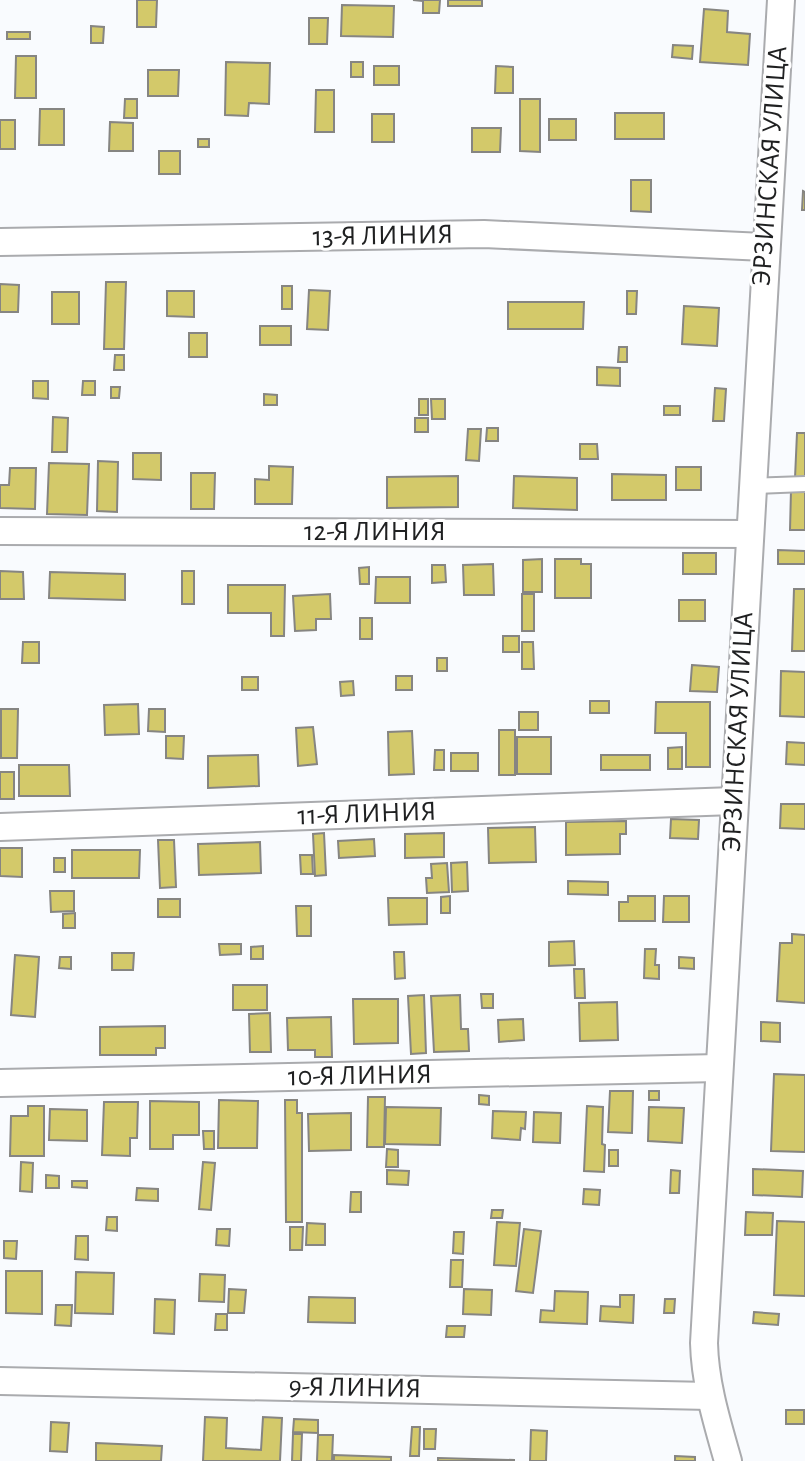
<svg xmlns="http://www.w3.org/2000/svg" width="805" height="1461" font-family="'Alegreya Sans',sans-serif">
<rect width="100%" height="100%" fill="#f9fbfe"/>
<g fill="#d3c96a" stroke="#868582" stroke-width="2">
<path d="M137,0H157L156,27H137Z"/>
<path d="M413,0H440L439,13H423V1Z"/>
<rect x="448" y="0" width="34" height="6"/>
<path d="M342,5L394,6L393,37L341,36Z"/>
<path d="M704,9L728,11L727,32L750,34L748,65L700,62Z"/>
<path d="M309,18H328L327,44H309Z"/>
<path d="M91,26L104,27L103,43H91Z"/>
<rect x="7" y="32" width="23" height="7"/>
<path d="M673,45L693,46L692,59L672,57Z"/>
<path d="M16,56H36V98H15Z"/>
<path d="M226,62L270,63L269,104L249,103L248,116L225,115Z"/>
<rect x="351" y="62" width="12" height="15"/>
<rect x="374" y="66" width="25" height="19"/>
<path d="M496,66L513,67V93H495Z"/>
<path d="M148,70H179L178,96H148Z"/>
<path d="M316,90H334V132H315Z"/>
<path d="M125,99H137V118H124Z"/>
<path d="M520,99H540V152L520,151Z"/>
<path d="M40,109H64V145H39Z"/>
<rect x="615" y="113" width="49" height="26"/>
<rect x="372" y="114" width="22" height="28"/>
<rect x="549" y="119" width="27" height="21"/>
<rect x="0" y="120" width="15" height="29"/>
<path d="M110,122L133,123V151H109Z"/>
<path d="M472,128H501L500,152H472Z"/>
<rect x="198" y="139" width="11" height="8"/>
<rect x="159" y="151" width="21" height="23"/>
<path d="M631,180H651V212L631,211Z"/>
<path d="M803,191L805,192V210H802Z"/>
<path d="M106,282H126L124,349H104Z"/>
<path d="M0,284L19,285L18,312H0Z"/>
<rect x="282" y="286" width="10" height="23"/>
<path d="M309,290L330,291L328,330L307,329Z"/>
<path d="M167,291H194V317L167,316Z"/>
<path d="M627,291H637L636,314H627Z"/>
<rect x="52" y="292" width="27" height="32"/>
<path d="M508,302H584L583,329H508Z"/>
<path d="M684,306L719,308L717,346L682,344Z"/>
<rect x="260" y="326" width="31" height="19"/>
<rect x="189" y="333" width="18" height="24"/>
<path d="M619,347H627V362H618Z"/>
<path d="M115,355H124V370H114Z"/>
<path d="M597,367L620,368V386L597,385Z"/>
<path d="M33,381H48V399L33,398Z"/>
<path d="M83,381H95V395H82Z"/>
<path d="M111,387H120L119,398H111Z"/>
<path d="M715,388L726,389L724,421H713Z"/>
<path d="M264,394L277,395V405H264Z"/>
<rect x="419" y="399" width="9" height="16"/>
<path d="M431,399H445V419H432Z"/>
<rect x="664" y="406" width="16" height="9"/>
<path d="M53,417L68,418L67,452H52Z"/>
<rect x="415" y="418" width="13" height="14"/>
<path d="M487,428H498V441H486Z"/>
<path d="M468,429H481L479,461L466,460Z"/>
<path d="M797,433H805V478H795Z"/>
<path d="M580,444H597L598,459H580Z"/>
<path d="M133,453H161V480L133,479Z"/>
<path d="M98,461L118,462L117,512L97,511Z"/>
<path d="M49,463L89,464L87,515L47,514Z"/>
<path d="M269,466L293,467L292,504H255V479L269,480Z"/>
<rect x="676" y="467" width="25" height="23"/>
<path d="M10,468H36L35,509L0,508V485H9Z"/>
<path d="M191,473H215L214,509H191Z"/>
<path d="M612,474L666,475V500H612Z"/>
<path d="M458,476V507L387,508V477Z"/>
<path d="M514,476L577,478V510L513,508Z"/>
<path d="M791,490L805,491V530H790Z"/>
<path d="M778,550L805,551V564H778Z"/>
<rect x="683" y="553" width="33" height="21"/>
<path d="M542,559V592H523V560Z"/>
<path d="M555,559H581V564H591V598H555Z"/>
<path d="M493,564L494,595H464L463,565Z"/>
<path d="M432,565H445L446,582L432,583Z"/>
<path d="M369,567V584H360L359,568Z"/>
<path d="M0,571L23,572L24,599H0Z"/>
<rect x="182" y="571" width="12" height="33"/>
<path d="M50,572L125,574V600L49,598Z"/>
<path d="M376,577H410V603H375Z"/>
<path d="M228,585H285L284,636H271V613H228Z"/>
<path d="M794,589H805V651H792Z"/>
<path d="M330,594L331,619H316V630L295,631L293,596Z"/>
<rect x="522" y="594" width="12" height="37"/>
<rect x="679" y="600" width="26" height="21"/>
<rect x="360" y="618" width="12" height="21"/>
<rect x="503" y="636" width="16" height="16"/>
<path d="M23,642H39V663H22Z"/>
<path d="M522,642H533L534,669H522Z"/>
<rect x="437" y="658" width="10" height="13"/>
<path d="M692,665L719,667L717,692L690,691Z"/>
<path d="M781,671L805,672V717L780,716Z"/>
<rect x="396" y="676" width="16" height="14"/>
<rect x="242" y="677" width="16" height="13"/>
<path d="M353,681L354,695L341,696L340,682Z"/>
<rect x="590" y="701" width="19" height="12"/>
<path d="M656,702H710V767H686V733H655Z"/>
<path d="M138,704L139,734L105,735L104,705Z"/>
<path d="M1,709H18L17,758H1Z"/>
<path d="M149,709H165V732L148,731Z"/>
<rect x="519" y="712" width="19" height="18"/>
<path d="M313,727L317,764L298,766L296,728Z"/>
<rect x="499" y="730" width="16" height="45"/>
<path d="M412,731L414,774L389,775L388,732Z"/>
<path d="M166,736H184L183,759L166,758Z"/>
<rect x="517" y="737" width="34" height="37"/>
<path d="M787,742L805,743V765L786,764Z"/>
<path d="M682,747V769H668V748Z"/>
<path d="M435,750H444V770H434Z"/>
<rect x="451" y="753" width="27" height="18"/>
<path d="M258,755L259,786L208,788V756Z"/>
<rect x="601" y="755" width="49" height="15"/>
<path d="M19,765H69L70,796H19Z"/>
<rect x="0" y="772" width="14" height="27"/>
<path d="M781,804H805V829L780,828Z"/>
<path d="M671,819L699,820L698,839L670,838Z"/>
<path d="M626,821V834H620V854L566,855V822Z"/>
<path d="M535,827L536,862L489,863L488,828Z"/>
<path d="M324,833L326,875L315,876L313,834Z"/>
<path d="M444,833V857L405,858V834Z"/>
<path d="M374,839L375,856L339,858L338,841Z"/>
<path d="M158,840H174L176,887L160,888Z"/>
<path d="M260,842L261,873L199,875L198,844Z"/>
<path d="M0,848H22V877L0,876Z"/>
<path d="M72,850H140L139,878H72Z"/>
<path d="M300,855H312L313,874H301Z"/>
<rect x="54" y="858" width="11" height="14"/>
<path d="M467,862L468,891L452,892L451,863Z"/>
<path d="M447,863L449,892L427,893L426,878H432L431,864Z"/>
<path d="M568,881L608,882V895L568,894Z"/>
<path d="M50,891H74V911L51,912Z"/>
<path d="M450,896V913H441V897Z"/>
<path d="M628,896H655V921H619V902H628Z"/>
<path d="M664,896H689V922H663Z"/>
<path d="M388,898H427V924L389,925Z"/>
<rect x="158" y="899" width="22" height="18"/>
<path d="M296,906H311V936H297Z"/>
<path d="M75,913V928H63V914Z"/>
<path d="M792,934L805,935V1003L777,1001L780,943H792Z"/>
<path d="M574,941L575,965L549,966V942Z"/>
<path d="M219,944H241V954L220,955Z"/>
<path d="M263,946V959H251V947Z"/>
<path d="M645,949H656L655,965H659V979L644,978Z"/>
<path d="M394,952H404L405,978L395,979Z"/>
<path d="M112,953H134L133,970H112Z"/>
<path d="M15,955L39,957L35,1017L11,1015Z"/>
<path d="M60,957H71V969L59,968Z"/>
<path d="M679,957L694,958V969L679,968Z"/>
<path d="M574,969H584L585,998H575Z"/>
<rect x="233" y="985" width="34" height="25"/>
<path d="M481,994H493V1008H482Z"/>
<path d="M424,995L426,1053L411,1054L408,996Z"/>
<path d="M460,995L461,1029H468L469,1051L434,1052L431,996Z"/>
<path d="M353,999H398V1043L354,1044Z"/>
<path d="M617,1002L618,1040L580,1041L579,1003Z"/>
<path d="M270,1013L271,1052H250L249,1014Z"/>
<path d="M331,1017L332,1057H315V1050H288L287,1018Z"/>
<path d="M523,1019L524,1040L499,1042L498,1020Z"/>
<path d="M761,1022L780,1023V1042L761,1041Z"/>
<path d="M165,1026V1048H156V1055H100V1027Z"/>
<path d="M774,1074L805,1075V1152L771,1151Z"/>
<path d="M610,1091H633L632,1133L608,1132Z"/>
<rect x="649" y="1091" width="10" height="9"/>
<path d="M479,1095L489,1096V1105L479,1104Z"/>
<path d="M368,1097H385L384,1147H367Z"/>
<path d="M219,1100L258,1101L257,1148H218Z"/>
<path d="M285,1100H297V1113H302V1222H286Z"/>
<path d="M150,1101L199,1102V1135H173V1149H150Z"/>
<path d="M104,1102H138L137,1138H130V1156L102,1155Z"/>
<path d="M28,1106H44V1156H10L11,1116H28Z"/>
<path d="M587,1106L603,1107L602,1144L605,1145L604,1172L584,1171Z"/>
<path d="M386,1107L441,1108L440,1145L385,1144Z"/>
<path d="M649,1107L684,1108L682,1143L648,1141Z"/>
<path d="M50,1109L87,1110V1141L49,1140Z"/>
<path d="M493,1111L526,1112L525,1129L521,1128L520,1140L492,1138Z"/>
<path d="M534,1112L561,1113L560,1143L533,1142Z"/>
<path d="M351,1113V1150L309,1151L308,1114Z"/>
<path d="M203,1131H214V1149H204Z"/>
<path d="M387,1149L398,1150V1167H386Z"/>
<rect x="609" y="1150" width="9" height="16"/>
<path d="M21,1162L33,1163L32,1192L20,1191Z"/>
<path d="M203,1162L215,1163L211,1210L199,1209Z"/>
<path d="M753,1169L803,1171L802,1197L753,1195Z"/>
<path d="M387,1170L409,1171L408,1185L387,1184Z"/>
<path d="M671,1170L680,1171L679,1193H670Z"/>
<path d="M46,1175L59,1176V1188H46Z"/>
<path d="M72,1181H87V1188L72,1187Z"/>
<path d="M137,1188L158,1189V1201L136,1200Z"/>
<path d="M584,1189L600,1190L599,1205L583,1204Z"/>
<path d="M351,1192H361V1212H350Z"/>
<path d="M492,1210H503L502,1218H491Z"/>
<path d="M746,1212L773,1213L772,1235H745Z"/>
<path d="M107,1217H117V1231L106,1230Z"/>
<path d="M777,1221L805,1222V1296L774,1295Z"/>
<path d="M497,1222L520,1223L516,1266L494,1265Z"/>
<path d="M307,1223L325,1224V1245H306Z"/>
<path d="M290,1227H303L302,1250H290Z"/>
<path d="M217,1229H230L229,1246L216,1245Z"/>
<path d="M524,1229L541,1231L533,1293L516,1291Z"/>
<path d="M454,1232H464L463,1254L453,1253Z"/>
<path d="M76,1236H88V1260L75,1259Z"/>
<path d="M4,1241H17L16,1259L4,1258Z"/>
<path d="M451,1260H463L462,1287H450Z"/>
<path d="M6,1271H42V1314L6,1313Z"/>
<path d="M76,1272L114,1273L113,1314L75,1313Z"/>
<path d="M200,1274L225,1275L224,1302L199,1301Z"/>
<path d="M229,1289L246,1290L244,1313H228Z"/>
<path d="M464,1289L492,1290L491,1315L463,1314Z"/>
<path d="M555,1291L588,1292L587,1324L540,1322L541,1310L554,1311Z"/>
<path d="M620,1295H634L633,1323L600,1321L601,1306L620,1307Z"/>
<path d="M309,1297L355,1298V1323L308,1322Z"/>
<path d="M155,1299L175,1300L174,1334L154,1333Z"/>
<path d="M665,1299H675L674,1313H664Z"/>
<path d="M56,1305H72L71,1326L55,1325Z"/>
<path d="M754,1312L779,1314L778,1325L753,1323Z"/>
<path d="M216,1314H227V1330H215Z"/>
<path d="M447,1326H465L464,1337H446Z"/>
<rect x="786" y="1410" width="18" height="14"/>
<path d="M205,1417L227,1418L226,1448L261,1450L263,1417L282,1418L280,1461H203Z"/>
<path d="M294,1419L318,1420V1433L293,1432Z"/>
<path d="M51,1422L69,1423L67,1452L50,1451Z"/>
<path d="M412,1427H420L419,1456H410Z"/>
<path d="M424,1429H436L435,1449H424Z"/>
<path d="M531,1430L547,1431L546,1461H530Z"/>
<path d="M293,1434H302L301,1461H292Z"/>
<path d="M318,1435H333L332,1461H317Z"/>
<path d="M96,1443L162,1446L161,1461H96Z"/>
<path d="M334,1455L391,1457V1461H334Z"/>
<path d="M675,1456L695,1457V1461H675Z"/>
<path d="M438,1458L514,1460V1461H438Z"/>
</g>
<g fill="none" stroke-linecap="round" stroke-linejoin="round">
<defs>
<path id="service" d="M752,486L805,484"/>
<g id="minor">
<path d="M0,242L484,234L765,247"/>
<path d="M0,531L750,534"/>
<path d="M0,827L734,801"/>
<path d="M0,1083L719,1068"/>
<path d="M0,1381L710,1396"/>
<path d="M728,1461C717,1422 705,1384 704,1343L781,0"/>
</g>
</defs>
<use href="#service" stroke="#aaabae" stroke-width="18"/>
<use href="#minor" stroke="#aaabae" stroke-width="30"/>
<use href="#service" stroke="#fff" stroke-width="14"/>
<use href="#minor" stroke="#fff" stroke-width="26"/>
</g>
<g text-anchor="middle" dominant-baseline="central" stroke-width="6" stroke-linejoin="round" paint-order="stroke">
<g font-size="28" fill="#1f2021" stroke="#fff">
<text transform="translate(770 166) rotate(-86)">ЭРЗИНСКАЯ УЛИЦА</text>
<text transform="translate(383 236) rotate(-1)">13-Я ЛИНИЯ</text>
<text x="375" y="532">12-Я ЛИНИЯ</text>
<text transform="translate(738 732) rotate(-87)">ЭРЗИНСКАЯ УЛИЦА</text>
<text transform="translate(367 814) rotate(-2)">11-Я ЛИНИЯ</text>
<text transform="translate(360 1076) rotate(-1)">10-Я ЛИНИЯ</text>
<text transform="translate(355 1388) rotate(1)">9-Я ЛИНИЯ</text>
</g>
</g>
</svg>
